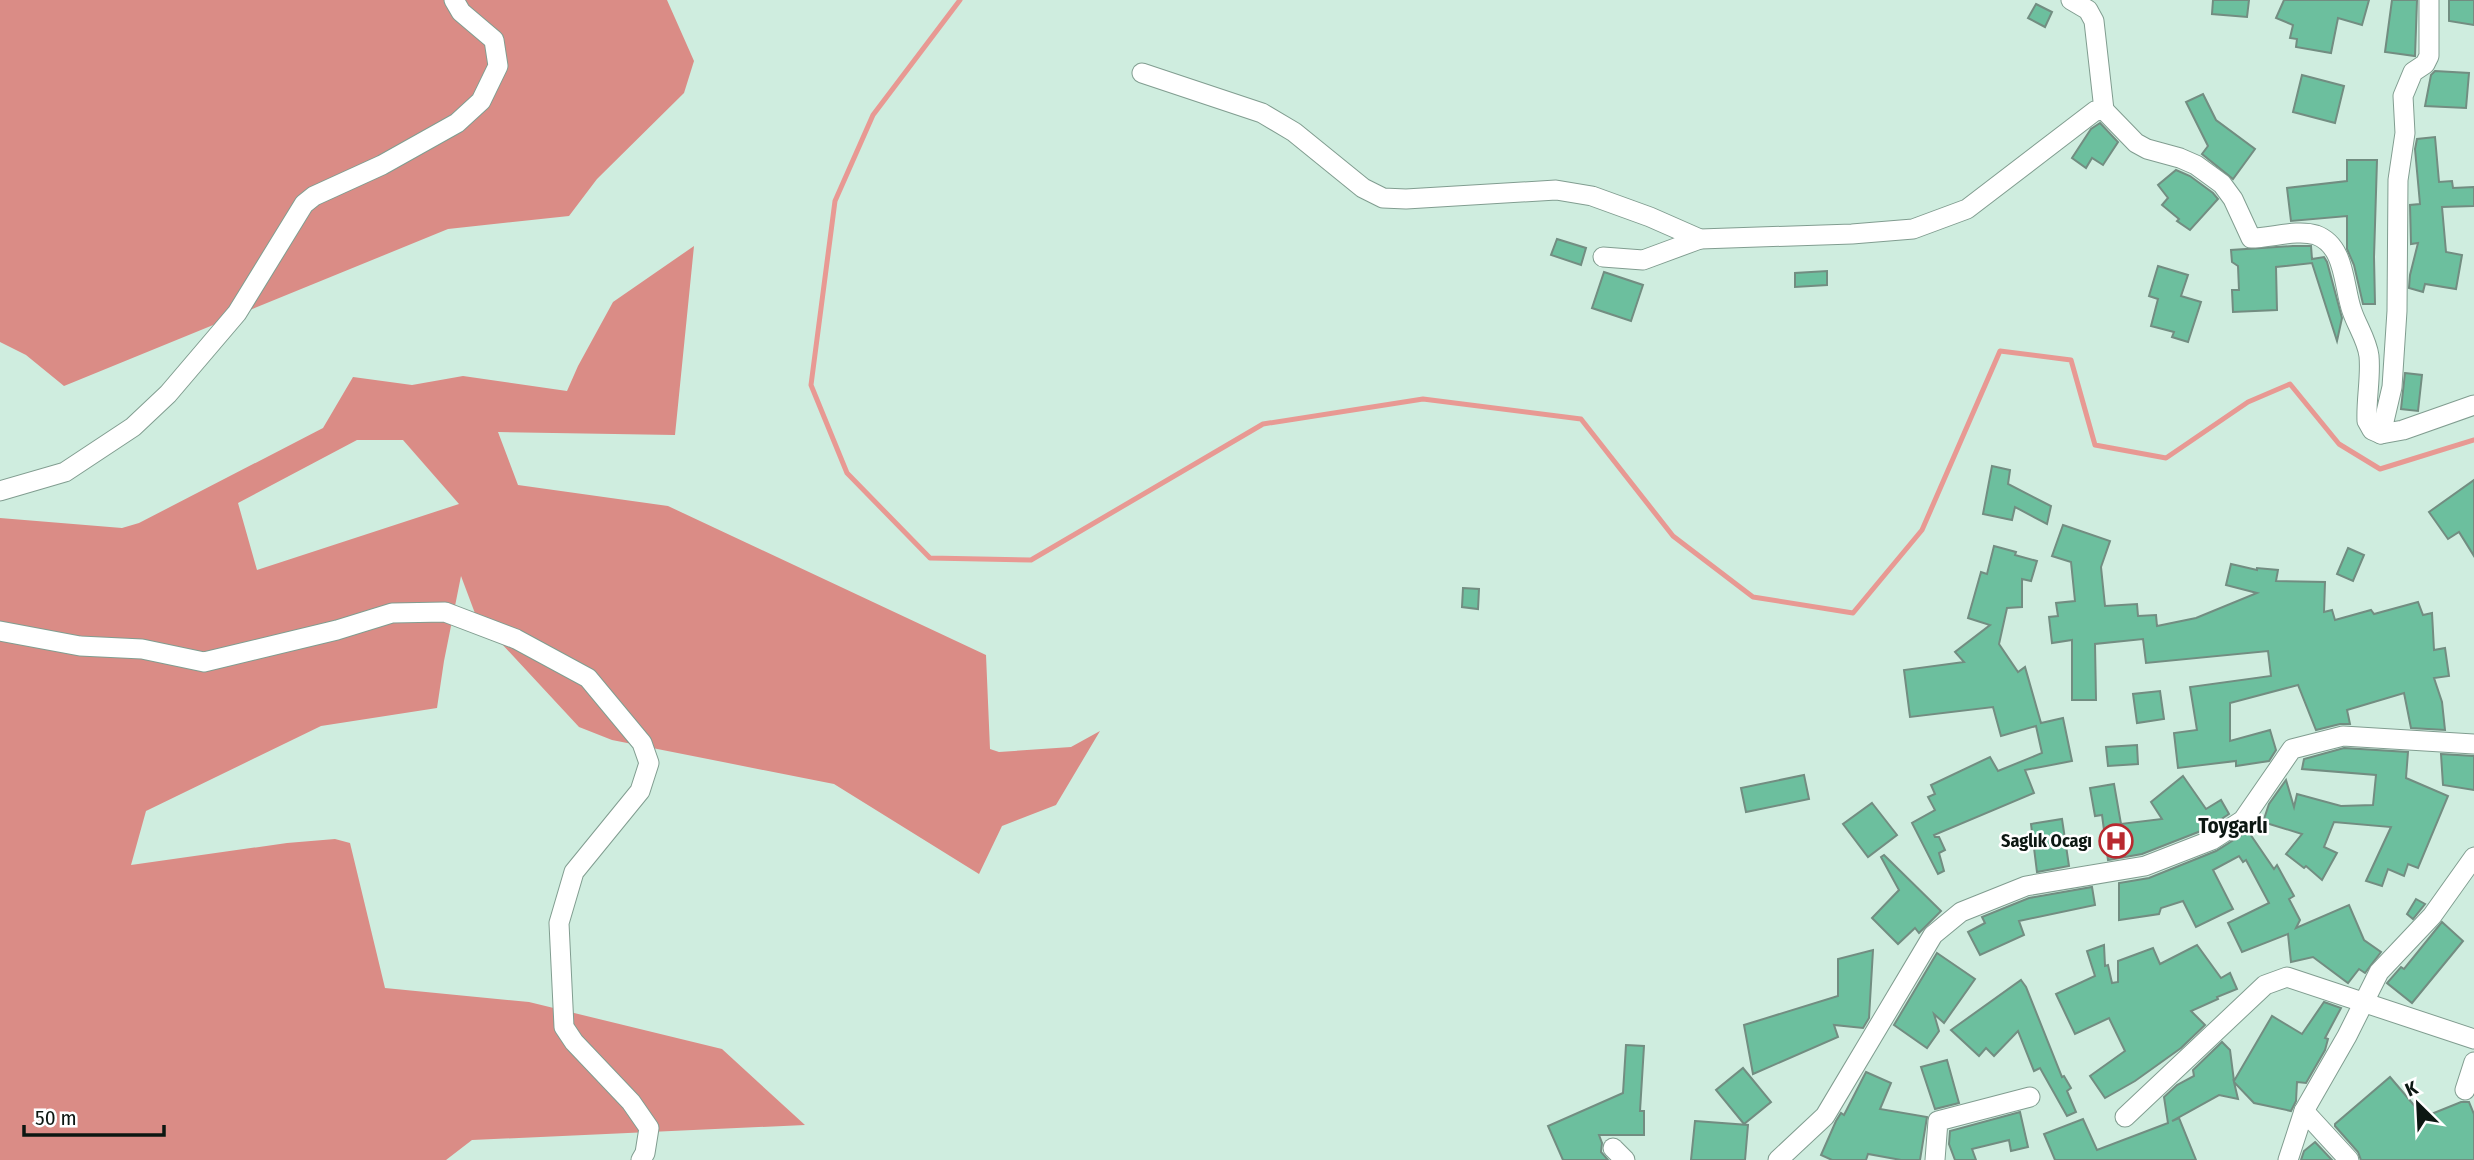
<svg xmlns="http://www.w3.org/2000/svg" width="2474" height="1160" font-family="'Fira Sans Condensed',sans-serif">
<rect width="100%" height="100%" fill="#cfeddf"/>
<g fill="#da8c86" fill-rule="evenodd">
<path d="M0,0H667L694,61L684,93L597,179L569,216L448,229L64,386L26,355L0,342Z"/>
<path d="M694,246L675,435L498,432L518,485L668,506L986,655L990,749L999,752L1071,747L1100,731L1056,805L1002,826L979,874L834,784L612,740L579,727L476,616L461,576L444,661L437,708L321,726L146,811L131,865L287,843L335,839L350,843L385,988L529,1002L722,1049L805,1125L472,1140L446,1160H0V518L122,528L139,523L323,428L353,377L412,385L463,376L567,391L578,366L613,302ZM357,440H403L459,504L257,570L238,503Z"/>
</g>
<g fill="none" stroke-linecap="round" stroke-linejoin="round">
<path stroke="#e89993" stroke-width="5" d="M960,0L873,115L835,201L811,385L847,473L930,558L1031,560L1263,424L1423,399L1581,419L1673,536L1753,597L1853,613L1922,530L2000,351L2071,360L2095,445L2166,458L2248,402L2290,384L2339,444L2380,469L2474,440"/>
</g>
<g fill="#6cbf9e" stroke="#728d81" stroke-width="2">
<path d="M2213,0H2249L2247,17L2212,14Z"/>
<path d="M2284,0H2369L2362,25L2338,18L2331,53L2296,47L2297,39L2290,38L2293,25L2276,18Z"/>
<path d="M2392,0H2417L2415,56L2385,52Z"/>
<path d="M2449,0H2474V25L2449,21Z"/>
<path d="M2036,4L2052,12L2045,27L2028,18Z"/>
<path d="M2435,71L2469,73L2466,108L2425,106L2431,75Z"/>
<path d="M2302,75L2344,86L2335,123L2293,112Z"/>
<path d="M2203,94L2216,120L2255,149L2233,179L2202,154L2208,146L2186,102Z"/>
<path d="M2100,123L2118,142L2103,165L2092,158L2086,168L2072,158L2091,129Z"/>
<path d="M2435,137L2439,182L2452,181L2453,188L2474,187V206L2442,207L2446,252L2462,255L2456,289L2425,284L2423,292L2409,288L2410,275L2418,243L2411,244L2410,205L2420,204L2415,149L2417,139Z"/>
<path d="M2347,160H2377L2374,257L2375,304H2363L2354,265L2347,249V216L2291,221L2287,188L2347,181Z"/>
<path d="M2176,170L2190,176L2213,193L2218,199L2190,230L2177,221L2179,219L2162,205L2168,198L2158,185Z"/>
<path d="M1557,239L1586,248L1581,265L1551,255Z"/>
<path d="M2293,246H2311L2312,259L2324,257L2327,262L2342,318L2337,341L2312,263L2276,267L2277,310L2233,312L2232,290H2239L2238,266L2232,262L2231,250Z"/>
<path d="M2158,266L2188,275L2181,296L2201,302L2188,342L2172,337L2174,332L2151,326L2158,299L2149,296Z"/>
<path d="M1827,271V285L1795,287V273Z"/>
<path d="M1604,272L1643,285L1631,321L1592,308Z"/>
<path d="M2405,373L2422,375L2418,411L2401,409Z"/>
<path d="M1992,466L2010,470L2008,484L2051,506L2047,524L2015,507L2012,520L1983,514Z"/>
<path d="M2474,480V556L2459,532L2448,539L2429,512Z"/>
<path d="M2063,525L2110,541L2101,567L2105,606L2137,604L2138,616L2156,615L2157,626L2196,618L2257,593L2226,585L2231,564L2257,570V568L2278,570L2276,581L2325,582L2324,612L2332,610L2335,620L2371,610L2374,614L2418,602L2423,615L2432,613L2434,650L2445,648L2449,676L2434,678L2442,702L2445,730L2411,728L2404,693L2347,710L2350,724H2340L2316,730L2298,685L2230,703V741L2270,730L2276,750L2269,761L2236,766V761L2178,768L2174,733L2197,730L2190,687L2271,676L2268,651L2146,663L2143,639L2095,644L2096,700H2072V640L2052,643L2049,617L2058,616L2056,603L2075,601L2071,562L2052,556Z"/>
<path d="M1994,546L2016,552L2015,555L2037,561L2031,581L2022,579V607L2007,608L1999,644L2018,672L2025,667L2041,723L2063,718L2072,761L2025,770L2034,793L1934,835L1935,837H1939L1945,850L1939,853L1944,871L1938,874L1912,823L1935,810L1928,797L1935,794L1931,785L1990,757L1998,771L2042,753L2036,726L2001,736L1993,707L1910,717L1904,670L1964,662L1955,652L1990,625L1968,618L1981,572L1987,574Z"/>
<path d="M2348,548L2364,555L2353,581L2337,574Z"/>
<path d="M1463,588L1479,589L1478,609L1462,607Z"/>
<path d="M2160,691L2164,719L2137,723L2133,694Z"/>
<path d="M2137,745L2138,764L2108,766L2106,747Z"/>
<path d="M2344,748L2408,752L2406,778L2448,796L2418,868L2408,864L2404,876L2388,869L2382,886L2366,881L2391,827L2334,822L2324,847L2337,853L2322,880L2306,866L2304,868L2286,854L2302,834L2263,822L2269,804L2286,780L2294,807L2297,794L2341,806L2373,805L2376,775L2302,769L2304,759Z"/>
<path d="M2441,754L2474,756V790L2443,785Z"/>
<path d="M1804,775L1809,799L1746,812L1741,788Z"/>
<path d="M2183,776L2206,809L2221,800L2229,814L2206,829L2142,854L2108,860L2102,815L2095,816L2090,788L2114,784L2121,824L2162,819L2151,802Z"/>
<path d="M1872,803L1897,835L1868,857L1843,824Z"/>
<path d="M2062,819L2069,866L2037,872L2031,824Z"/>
<path d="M2248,831L2274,869L2277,865L2294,896L2289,899L2300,920L2296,928L2349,905L2364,940L2381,952L2365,973L2359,969L2348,983L2313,957L2291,962L2288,934L2242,952L2228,923L2269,903L2246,860L2243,862L2239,856L2213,870L2233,909L2196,927L2183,901L2161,908L2159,914L2119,920V883L2149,878L2216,851Z"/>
<path d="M1884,855L1941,911L1919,933L1915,928L1898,944L1872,918L1899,890L1881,857Z"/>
<path d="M2092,887L2095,905L2019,921L2024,935L1980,955L1968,932L1985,923L1982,917L2029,898Z"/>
<path d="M2416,899L2425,904L2413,919L2407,914Z"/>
<path d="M2442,922L2463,941L2412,1003L2387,983L2401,967L2404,969Z"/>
<path d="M2104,945L2105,966L2108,965L2112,983L2118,982V961L2153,948L2160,964L2197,945L2221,978L2230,973L2237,989L2217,997L2218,999L2191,1011L2205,1025L2181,1048L2135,1081L2105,1098L2090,1076L2125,1051L2109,1018L2075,1034L2056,994L2095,976L2087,951Z"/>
<path d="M1873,950L1869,1018L1863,1028L1834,1025L1838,1037L1753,1074L1744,1025L1838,996V959Z"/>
<path d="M1937,953L1975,979L1944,1023L1934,1014L1939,1031L1927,1048L1894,1025Z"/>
<path d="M2021,980L2026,987L2062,1077L2064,1076L2071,1088L2067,1091L2076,1112L2067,1116L2040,1068L2034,1071L2018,1031L1994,1056L1986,1048L1979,1056L1951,1030Z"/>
<path d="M2324,1002L2341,1008L2325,1038L2328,1039L2325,1050L2306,1083L2297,1082L2296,1101L2291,1111L2254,1103L2234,1082L2238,1099L2219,1095L2172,1121L2179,1118L2196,1160H2055L2044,1134L2083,1119L2097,1150L2168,1123L2164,1097L2177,1085L2194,1076L2193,1070L2222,1042L2230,1050L2234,1081L2272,1016L2302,1034Z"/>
<path d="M1626,1045L1644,1046L1640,1111H1644V1135H1599L1602,1143L1601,1152L1608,1160H1563L1548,1126L1623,1093Z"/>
<path d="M1947,1060L1959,1103L1935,1109L1921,1067Z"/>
<path d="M1743,1068L1771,1102L1744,1124L1716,1090Z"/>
<path d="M1866,1072L1891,1083L1880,1109L1927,1117L1920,1160H1901L1868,1154L1866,1160H1832L1821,1155L1836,1121L1841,1113L1844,1115Z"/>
<path d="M2390,1077L2424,1117L2461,1102H2469L2474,1114V1160H2361L2358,1152L2335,1126V1124Z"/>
<path d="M2020,1112L2028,1147L2011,1151L2009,1140L1972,1149L1976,1160H1955L1949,1144L1950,1131Z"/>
<path d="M1695,1121L1748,1125L1745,1160H1691Z"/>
<path d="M2315,1142L2332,1160H2301L2304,1151Z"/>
</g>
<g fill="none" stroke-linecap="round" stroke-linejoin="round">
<defs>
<g id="minor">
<path d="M2071,0L2088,10L2094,21L2104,110"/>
<path d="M2429,0V56L2425,64L2413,72L2403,96L2405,133L2398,180L2397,311L2392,387L2381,434L2403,430L2474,405"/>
<path d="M1142,73L1262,113L1294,132L1363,188L1383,198L1406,199L1556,190L1592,196L1650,217L1700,239L1852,234L1913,229L1967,209L2095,111L2104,110L2136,143L2147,149L2180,158L2196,165L2222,184L2233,199L2251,238C2271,238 2297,229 2316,235C2346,246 2343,286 2352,311C2357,326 2367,340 2369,356C2371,378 2366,399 2367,421L2372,430L2381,434"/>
<path d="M1603,257L1643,260L1700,239"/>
<path d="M0,491L65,472L133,427L168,394L237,313L304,204L314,196L382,165L457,123L481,101L498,66L494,40L461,12L454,0"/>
<path d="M0,631L80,646L142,649L204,662L337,630L392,613L445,612L516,639L588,678L642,743L649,763L640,791L574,872L559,923L564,1027L574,1042L631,1102L649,1128L645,1153L641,1160"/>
<path d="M2465,1090L2474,1062"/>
<path d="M2304,1111L2349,1160"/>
<path d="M2125,1117L2265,985L2287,977L2474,1039"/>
<path d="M1613,1148L1625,1160"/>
<path d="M1778,1160L1825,1116L1933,935L1961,912L2026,886L2145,866L2212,840L2243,820L2292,749L2343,736L2474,744"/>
<path d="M1935,1160L1938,1121L2030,1097"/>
<path d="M2288,1160L2304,1111L2347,1036L2379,972L2432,916L2474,857"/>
</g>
</defs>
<use href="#minor" stroke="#819d90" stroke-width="21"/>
<use href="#minor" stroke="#fff" stroke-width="19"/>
</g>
<defs>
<symbol id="hospital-ring" viewBox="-11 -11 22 22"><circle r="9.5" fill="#fff" stroke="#b9292f" stroke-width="1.5"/><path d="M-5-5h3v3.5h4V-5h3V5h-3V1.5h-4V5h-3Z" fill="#b9292f"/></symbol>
</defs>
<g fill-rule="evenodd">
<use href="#hospital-ring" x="2097" y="822" width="38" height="38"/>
</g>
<g text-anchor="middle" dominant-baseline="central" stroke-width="5" stroke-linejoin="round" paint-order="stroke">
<g font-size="18" font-weight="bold" fill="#0c1712" stroke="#fff" text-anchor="end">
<text x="2092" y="841">Saglık Ocagı</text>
</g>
<g font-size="21" font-weight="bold" fill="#0c1712" stroke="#fff">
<text x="2233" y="826">Toygarlı</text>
</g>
</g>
<g transform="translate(2418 1104) rotate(336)" stroke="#ffffff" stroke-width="5" paint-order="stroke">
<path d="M0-5L12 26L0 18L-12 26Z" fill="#0c1712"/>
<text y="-10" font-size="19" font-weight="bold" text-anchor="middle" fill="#0c1712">K</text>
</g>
<path d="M24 1125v10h140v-10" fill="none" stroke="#0c1712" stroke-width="3.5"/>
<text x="35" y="1125" font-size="21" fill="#0c1712" stroke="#ffffff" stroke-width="5" paint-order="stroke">50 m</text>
</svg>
